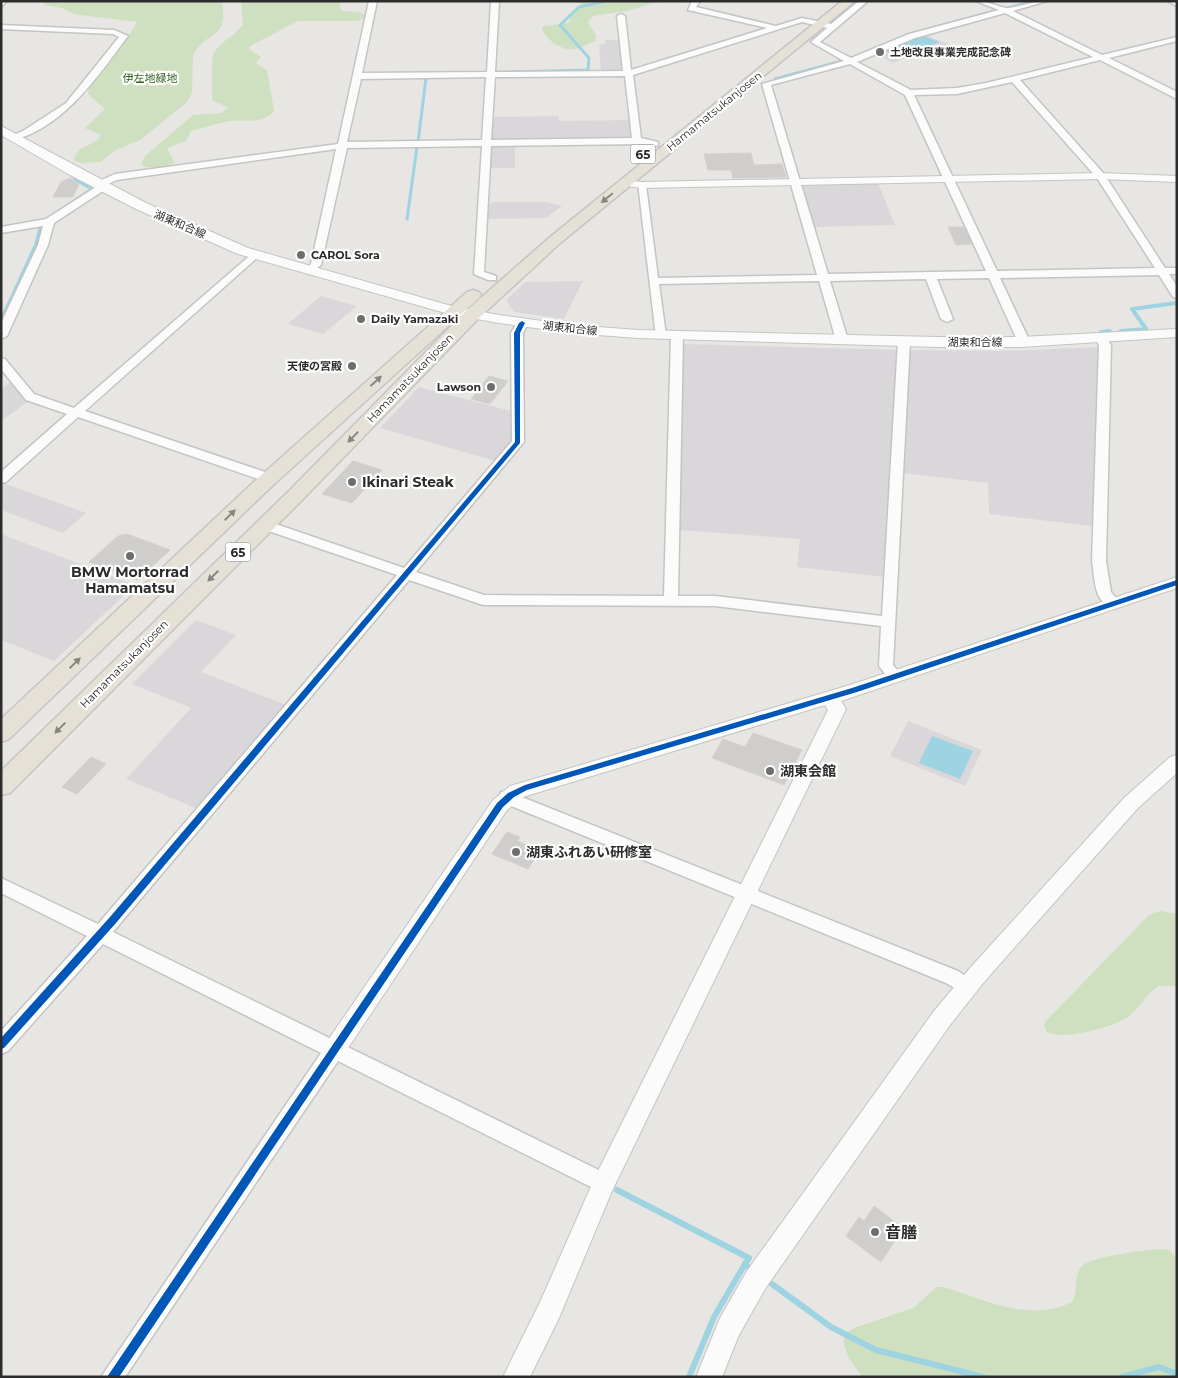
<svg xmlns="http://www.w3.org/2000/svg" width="1178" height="1378" font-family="Montserrat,'Noto Sans JP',sans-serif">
<rect width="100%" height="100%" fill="#e8e6e3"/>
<g fill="#d9d7d9">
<path d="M922,34L956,47L927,49L893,63L875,53Z"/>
<path d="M605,40H621L625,71L601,72L599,45L605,44Z"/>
<path d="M558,116L559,121L630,120L632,136L625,140H491L492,117Z"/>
<path d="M493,145H515V168H489L491,146Z"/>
<path d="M878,183L895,225L813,227L801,186Z"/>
<path d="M493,202H546L562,206L546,218L487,219V205Z"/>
<path d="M583,281L564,319L514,312L506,300L525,282Z"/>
<path d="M321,296L357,306L323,334L288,324Z"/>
<path d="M682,344L900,350L885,577L797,567L800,539L679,530Z"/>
<path d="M1098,347L1092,526L989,514L988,483L903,473L910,350L1004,351Z"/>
<path d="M11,382L30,400L1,421V389Z"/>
<path d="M419,387L511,411L512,441L495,461L380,428Z"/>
<path d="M3,483L86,513L63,533L1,510V485Z"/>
<path d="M1,534L135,585L54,661L1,640Z"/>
<path d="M196,620L236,635L201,672L286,705L198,809L126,779L191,708L132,684Z"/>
<path d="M908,721L982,750L965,786L890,756Z"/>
</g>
<g fill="#cee0c0">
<path d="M42,1H222C228,43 209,27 193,55L192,93L187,102L140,140L114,151L100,162L80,163L74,160C77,144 95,147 101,135L85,128L105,109L88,94L89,87L127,39L137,22L73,14L62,8L45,5Z"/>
<path d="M241,1H342L339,6L342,11L359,12L366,15L365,18L357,21H298L250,46L249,49L261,57L256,63L267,70L274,111C264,125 244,119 230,121C217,123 204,128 191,131L186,141L167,148L175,163L163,168L144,167L141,163L145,156L193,115L221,113L228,108L212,100C213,90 210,58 215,51C223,40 236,35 243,24Z"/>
<path d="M575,1H660L627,11L593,16L588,22L596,36L595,41C589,44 579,49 573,49C561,51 545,39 542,28L544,26L569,23L571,15L583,5Z"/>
<path d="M1160,911L1177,914V986H1158C1146,994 1140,1008 1128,1017C1114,1027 1060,1042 1046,1031L1044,1026L1045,1022L1149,915Z"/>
<path d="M1163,1249L1169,1250L1177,1258V1377H862C852,1362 842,1352 844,1334L854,1328L913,1308L937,1287H944C985,1300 1030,1323 1072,1302C1078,1292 1074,1278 1080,1268C1087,1256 1148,1250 1163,1249Z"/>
</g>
<g fill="#9ed3e2">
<path d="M922,35L939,42L905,56L888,49Z"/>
<path d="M932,736L973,751L960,779L919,763Z"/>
</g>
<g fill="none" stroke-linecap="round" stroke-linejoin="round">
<g stroke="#9ed3e2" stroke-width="3">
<path d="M1008,8L1034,1"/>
<path d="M910,34L998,10"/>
<path d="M507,72L588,70L589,58L560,25L579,7L606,1"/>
<path d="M775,79L842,61"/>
<path d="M418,142L426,78"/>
<path d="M47,219L92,189L74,179"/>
<path d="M407,219L417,147"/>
</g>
<g stroke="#9ed3e2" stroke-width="4">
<path d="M1,321L36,245L41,226"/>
<path d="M1121,331L1146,329L1132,309L1176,303"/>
<path d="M1101,332L1110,331"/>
</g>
<g stroke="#9ed3e2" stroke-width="6">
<path d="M617,1190L749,1258L745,1264"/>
<path d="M772,1284L831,1327L876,1350L983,1377"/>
<path d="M689,1377L714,1317L745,1264L747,1266"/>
<path d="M1122,1377L1159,1367L1177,1374"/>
</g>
</g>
<g fill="#d0cecc" stroke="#d3d1cf">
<path d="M751,153L754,165L782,164L786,177L733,178L731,170H708L704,154Z"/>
<path d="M70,178L79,184L73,197H53L61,182Z"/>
<path d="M948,227H964L972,244L956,245Z"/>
<path d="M489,376L508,381L490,404L471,399Z"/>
<path d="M353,461L382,470L352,503L322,494Z"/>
<path d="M127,534L170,550L137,580L89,562L118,536Z"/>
<path d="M753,733L802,750L784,785L712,758L723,739L745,747Z"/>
<path d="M91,757L106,764L77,794L62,787Z"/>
<path d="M507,832L520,837L517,841L540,850L528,869L492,854Z"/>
<path d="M874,1206L903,1228L881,1262L846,1236L859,1217L864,1221Z"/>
</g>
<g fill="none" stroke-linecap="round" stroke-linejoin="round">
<defs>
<g id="minor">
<path d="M1,1H7L1,7Z"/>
<path d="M369,1H377L362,73L487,72L491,1H499L495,72L623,71L617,16L621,14L625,16L631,70L767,28L688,10L692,1H700L696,7L776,26L802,18L831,24L859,1H868L820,42L851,58L909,34L999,10L976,1C989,1 997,7 1007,8C1015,8 1034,1 1047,1L1013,11L1102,55L1177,37V41L1109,58L1177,92V99L1100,60L1020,80L1104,174L1165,268H1177V274H1169L1177,286V298L1173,297L1159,275L1000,278L1030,342L1024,345L1018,342L989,278L937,279L953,319L947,322L941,319L926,279L830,281L848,340L842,343L836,340L819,281L659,284L666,335L664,337H656L638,183L646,185L658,278L817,275L762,84L844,61L811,42L827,28L802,22L633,75L641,138L658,142V146L643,144L491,146L484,272L496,276V280H488L474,274L482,146L347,148L321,265L309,274L304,271L311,264L336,149L117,180L106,185V189L54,223L48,245L7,336L1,339V323L38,245L43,226L1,233V227L46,219L96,187L93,185L95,183L115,174L338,144ZM1005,13L1093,57L986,83L957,88L911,90L857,62L915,38ZM850,64L905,95L986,271L828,274L771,85ZM625,76L632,138L491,140L495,77ZM486,77L482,140L347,142L361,79ZM1012,82L1097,178L1155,268L997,271L914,95L957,94Z"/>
<path d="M1167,1H1177V6Z"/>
<path d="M1,25L114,30L128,36C98,76 65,126 14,140L9,137L23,131L66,103L119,37L113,34L1,29Z"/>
<path d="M254,252L259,255L258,257L85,411L274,475L275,478L274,481H264L78,417L6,482L1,483V472L67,414L26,400L1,369V358L5,359L34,394L74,408Z"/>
<path d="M522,320L528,323L523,333L524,442L416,572L484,595L664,596L671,335L677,332L683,335L678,596H715L882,616L898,341L904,338L910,341L893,665L902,676L900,680H890L879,666L881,626L715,606L483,605L409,580L113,932L611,1176L614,1183L611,1190L604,1193L597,1190L338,1061L125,1377H101L321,1053L103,944L8,1051L1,1054V1031L87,936L1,893V878L98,924L397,575L260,528L258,525L260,522H270L404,568L512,441L511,333L518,321Z"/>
<path d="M1100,335L1104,336L1111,345L1106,561L1111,592L1120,603L1113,608C1093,602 1095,578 1092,561L1099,345L1094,338Z"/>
<path d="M507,791L958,971L973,981L976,987L973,993L967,995L946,983L501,802L499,797L501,792Z"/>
</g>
<g id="tertiary">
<path d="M1101,173L1177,176V182L1101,179L641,188L622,185L620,183L626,180L641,182Z"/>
<path d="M1177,577V588L841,701L846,709L612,1191L559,1318L530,1377H503L541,1300L596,1175L828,710L825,705L523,797L507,810L342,1057L334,1060L326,1057L323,1050L326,1043L493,800L510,786L517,784L850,685Z"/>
<path d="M1177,755V773L1138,808L984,982L950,1025L765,1289L739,1335L722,1377H696L720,1318L747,1271L934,1011L970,968L1124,798L1170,757Z"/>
</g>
<path id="secondary" d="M1,126L146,203L248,248L455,307L499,315L571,325L638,330L938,337H1021L1177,329V337L1021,347H938L638,338L571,333L499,323L449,314L238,254L136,209L70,175L1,135Z"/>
<g id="primary">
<path d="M842,1H855L559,244L479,318L304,498L10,793L1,795V771L290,490L467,310L549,238Z"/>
<path d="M473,290L479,292L481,295L479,298L271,487L9,739L1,742V719L257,479L467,292Z"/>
</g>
</defs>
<use href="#minor" stroke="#c5c4c5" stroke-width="3"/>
<use href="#tertiary" stroke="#c5c4c5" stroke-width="2"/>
<use href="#secondary" stroke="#c5c4c5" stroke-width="2"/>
<use href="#primary" stroke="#c5c4c2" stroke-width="3"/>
<use href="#minor" fill="#fcfbfb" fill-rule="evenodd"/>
<use href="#tertiary" fill="#fcfbfb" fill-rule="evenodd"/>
<use href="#secondary" fill="#fcfbfb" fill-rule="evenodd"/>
<use href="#primary" fill="#e5e1d7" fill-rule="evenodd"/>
<defs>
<g id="cycleway">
<path d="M522,321L525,323L520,333V443L116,923L4,1048L1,1049V1038L110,917L515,442L514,333L519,323Z"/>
<path d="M1177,580V585L857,692L527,790L514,797L503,807L119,1377H107L497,803L508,793L525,785L852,688Z"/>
</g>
</defs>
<use href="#cycleway" stroke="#fff" stroke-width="3"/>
<use href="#cycleway" fill="#0057b8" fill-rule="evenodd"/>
</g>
<defs><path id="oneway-solid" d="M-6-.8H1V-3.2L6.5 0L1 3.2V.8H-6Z" transform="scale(1.25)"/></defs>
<g fill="#888682">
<use href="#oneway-solid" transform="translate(607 198) rotate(141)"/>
<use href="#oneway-solid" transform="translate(376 381) rotate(-42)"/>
<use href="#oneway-solid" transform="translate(353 437) rotate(134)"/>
<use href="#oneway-solid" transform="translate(230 515) rotate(-44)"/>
<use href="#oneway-solid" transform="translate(213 576) rotate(135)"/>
<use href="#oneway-solid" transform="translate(75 663) rotate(-44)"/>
<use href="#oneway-solid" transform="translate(60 728) rotate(135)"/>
</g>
<g fill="#6e6d6c" stroke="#fff" stroke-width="2">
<circle cx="880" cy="52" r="5"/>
<circle cx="301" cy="255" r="5"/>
<circle cx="361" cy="319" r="5"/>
<circle cx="352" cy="366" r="5"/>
<circle cx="491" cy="387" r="5"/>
<circle cx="352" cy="482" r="5"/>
<circle cx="130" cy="556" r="5"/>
<circle cx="770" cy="771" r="5"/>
<circle cx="516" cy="852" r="5"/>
<circle cx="875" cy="1232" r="5"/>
</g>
<g text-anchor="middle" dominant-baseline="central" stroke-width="4.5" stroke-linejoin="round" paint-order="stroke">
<g font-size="11" font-weight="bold" fill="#2c2c2c" stroke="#fff" text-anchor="start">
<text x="890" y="52">土地改良事業完成記念碑</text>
<text x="311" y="255">CAROL Sora</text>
<text x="371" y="319">Daily Yamazaki</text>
<text x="342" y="366" text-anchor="end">天使の宮殿</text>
<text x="481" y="387" text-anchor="end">Lawson</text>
</g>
<g font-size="11" fill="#326123" stroke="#fff">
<text x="150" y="78">伊左地緑地</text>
</g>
<g font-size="11" fill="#2c2c2c" stroke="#fff">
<text transform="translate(714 111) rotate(-39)">Hamamatsukanjosen</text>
<text transform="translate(180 224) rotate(23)">湖東和合線</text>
<text transform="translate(570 328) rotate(6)">湖東和合線</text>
<text x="975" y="342">湖東和合線</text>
<text transform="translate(410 378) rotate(-46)">Hamamatsukanjosen</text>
<text transform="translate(124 664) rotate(-45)">Hamamatsukanjosen</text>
</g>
<g fill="#fff" stroke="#6b6b6b" stroke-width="1">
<rect x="630.5" y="144.5" width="25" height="19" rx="4"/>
<rect x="225.5" y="542.5" width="25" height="19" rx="4"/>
</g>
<g font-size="12" font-weight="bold" fill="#2c2c2c">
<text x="643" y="154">65</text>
<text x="238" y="552">65</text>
</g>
<g font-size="14" font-weight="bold" fill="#2c2c2c" stroke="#fff" text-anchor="start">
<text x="362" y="482">Ikinari Steak</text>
<text x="130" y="572" text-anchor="middle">BMW Mortorrad<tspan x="130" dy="16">Hamamatsu</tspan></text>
<text x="780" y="771">湖東会館</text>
<text x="526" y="852">湖東ふれあい研修室</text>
</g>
<g font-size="16" font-weight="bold" fill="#2c2c2c" stroke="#fff" text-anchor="start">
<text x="885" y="1232">音膳</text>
</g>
</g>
<rect width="1178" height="1378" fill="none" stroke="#2c2c2c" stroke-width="5"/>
</svg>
